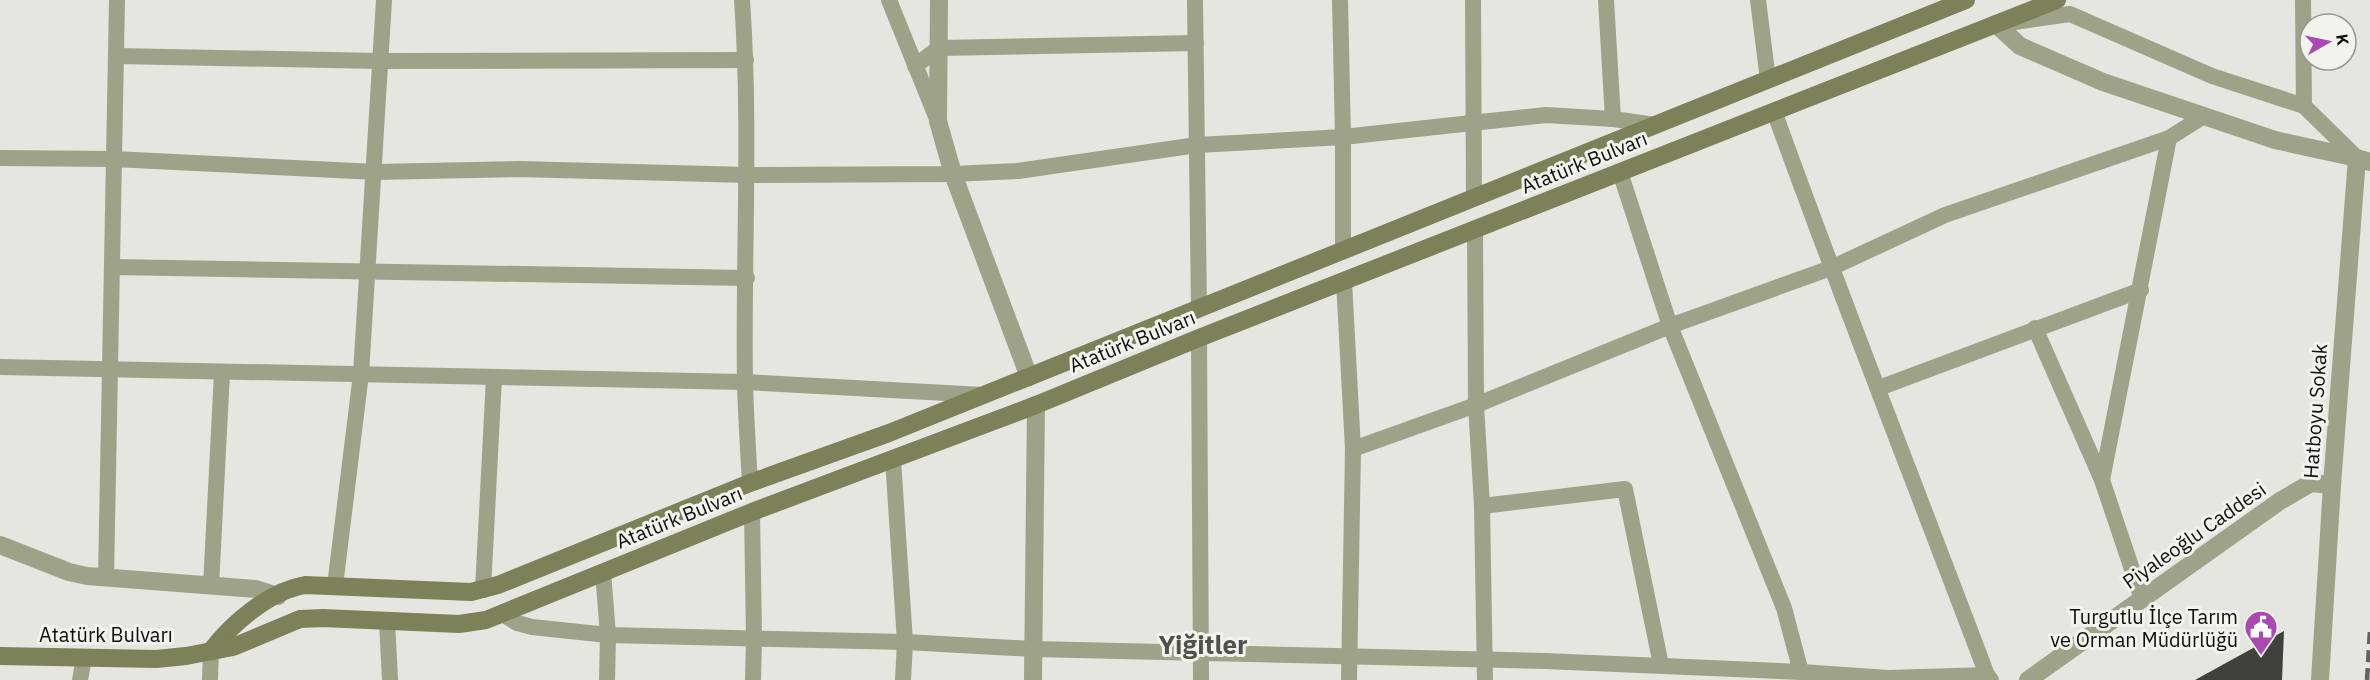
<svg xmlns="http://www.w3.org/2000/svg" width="2370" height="680" font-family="'IBM Plex Sans',sans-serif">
<rect width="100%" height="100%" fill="#e4e6df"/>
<path fill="#41413c" d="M2284,631L2282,680H2195Z"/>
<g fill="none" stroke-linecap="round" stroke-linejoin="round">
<g stroke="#9ea288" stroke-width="16">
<path d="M742,0C751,128 743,255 745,383C746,416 748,450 750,483"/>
<path d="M889,0L937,119"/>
<path d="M1195,0L1199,309"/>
<path d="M1340,0L1343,137V251"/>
<path d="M1473,0L1474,198"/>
<path d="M1606,0L1613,119"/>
<path d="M1758,0L1768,80"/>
<path d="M2303,0L2304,106"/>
<path d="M2008,23L2070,14L2212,76L2304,106L2357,158"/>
<path d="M116,56L380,61L746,60"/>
<path d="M915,66L939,48L1196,43"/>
<path d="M1774,111C1842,300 1916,487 1987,675L1991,680"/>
<path d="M0,158L113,159L375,172L518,169L748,175L953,174L1018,171L1197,145L1343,137L1546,115L1613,119L1655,125"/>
<path d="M1475,229L1476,405L1482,506L1485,680"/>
<path d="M112,267L747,278"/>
<path d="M1344,281L1353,449L1349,680"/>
<path d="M2035,328L2102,480L2142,599"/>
<path d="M1199,338L1201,680"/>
<path d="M0,367L745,382L983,395"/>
<path d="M1879,388L2141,290"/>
<path d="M1353,449L1476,405L1670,326L1831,268L1945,215L2169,138"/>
<path d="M893,459L905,642L903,680"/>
<path d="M2102,480L2169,138L2204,116"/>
<path d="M1482,506L1625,489L1661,665"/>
<path d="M752,512L754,638L753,680"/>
<path d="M603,572L608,635L607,680"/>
<path d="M106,578L117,0"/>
<path d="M211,586L222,373"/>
<path d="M335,586L361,374L384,0"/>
<path d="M483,590L494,377"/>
<path d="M501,613L517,623L532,627L608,635L905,642L1033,649L1545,661L1801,672L1784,608L1670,326L1620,172"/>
<path d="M387,621L390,680"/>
<path d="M1801,672L1888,678L1987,675"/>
<path d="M80,680L84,658"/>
<path d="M210,680L211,651"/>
</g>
<g stroke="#9ea288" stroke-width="18">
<path d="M939,0L938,121L953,174L1029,377"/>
<path d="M1996,24L2020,46L2103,82L2275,140L2357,158"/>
<path d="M0,545L69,572L87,576L256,589L278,596"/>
<path d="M1033,680L1036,405"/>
<path d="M2028,680L2280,501L2311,483L2332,485"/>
<path d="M2320,680L2332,485L2357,158L2370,162"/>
</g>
<g stroke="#7c815a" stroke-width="18">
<path d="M211,651C232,623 270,591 305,585L471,592L498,585L750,483L889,433L1966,0"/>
<path d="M0,656L156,659L186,656L233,647L300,619L323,618L459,624L486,620L752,512L1036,405L1199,338L2057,0"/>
</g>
<path stroke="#62635f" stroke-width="4.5" stroke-dasharray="12 6" stroke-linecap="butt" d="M2367,680L2370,630"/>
</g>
<defs>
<symbol id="civic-pin" viewBox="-11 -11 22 30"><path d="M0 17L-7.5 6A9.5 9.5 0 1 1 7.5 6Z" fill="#a949b1" stroke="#f2f3ec"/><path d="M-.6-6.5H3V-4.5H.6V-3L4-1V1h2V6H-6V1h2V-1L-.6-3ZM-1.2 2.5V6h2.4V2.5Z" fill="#fff"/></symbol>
</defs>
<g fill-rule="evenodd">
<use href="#civic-pin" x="2242" y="608" width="38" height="52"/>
</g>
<g text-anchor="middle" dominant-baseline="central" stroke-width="6" stroke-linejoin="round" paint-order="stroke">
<g font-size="20" fill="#0e0e0c" stroke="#f2f3ec">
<text transform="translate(1584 162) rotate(-22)">Atatürk Bulvarı</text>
<text transform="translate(1132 341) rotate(-22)">Atatürk Bulvarı</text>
<text transform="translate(2315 411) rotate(-86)">Hatboyu Sokak</text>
<text transform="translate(679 517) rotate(-22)">Atatürk Bulvarı</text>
<text transform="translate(2194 535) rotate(-35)">Piyaleoğlu Caddesi</text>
<text x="106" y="634">Atatürk Bulvarı</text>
</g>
<g font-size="20" fill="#0e0e0c" stroke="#f2f3ec" text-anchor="end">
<text x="2238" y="616">Turgutlu İlçe Tarım<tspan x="2238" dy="23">ve Orman Müdürlüğü</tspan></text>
</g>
<g font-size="26" font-weight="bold" fill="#51514c" stroke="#f2f3ec">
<text x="1203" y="644">Yiğitler</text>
</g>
</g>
<g transform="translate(2328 42) rotate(81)"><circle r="28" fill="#f2f3ec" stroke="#979792" stroke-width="1.5"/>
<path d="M0-4.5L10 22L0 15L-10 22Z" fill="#a949b1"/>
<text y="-9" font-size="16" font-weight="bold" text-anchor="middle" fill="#0e0e0c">K</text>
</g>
</svg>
